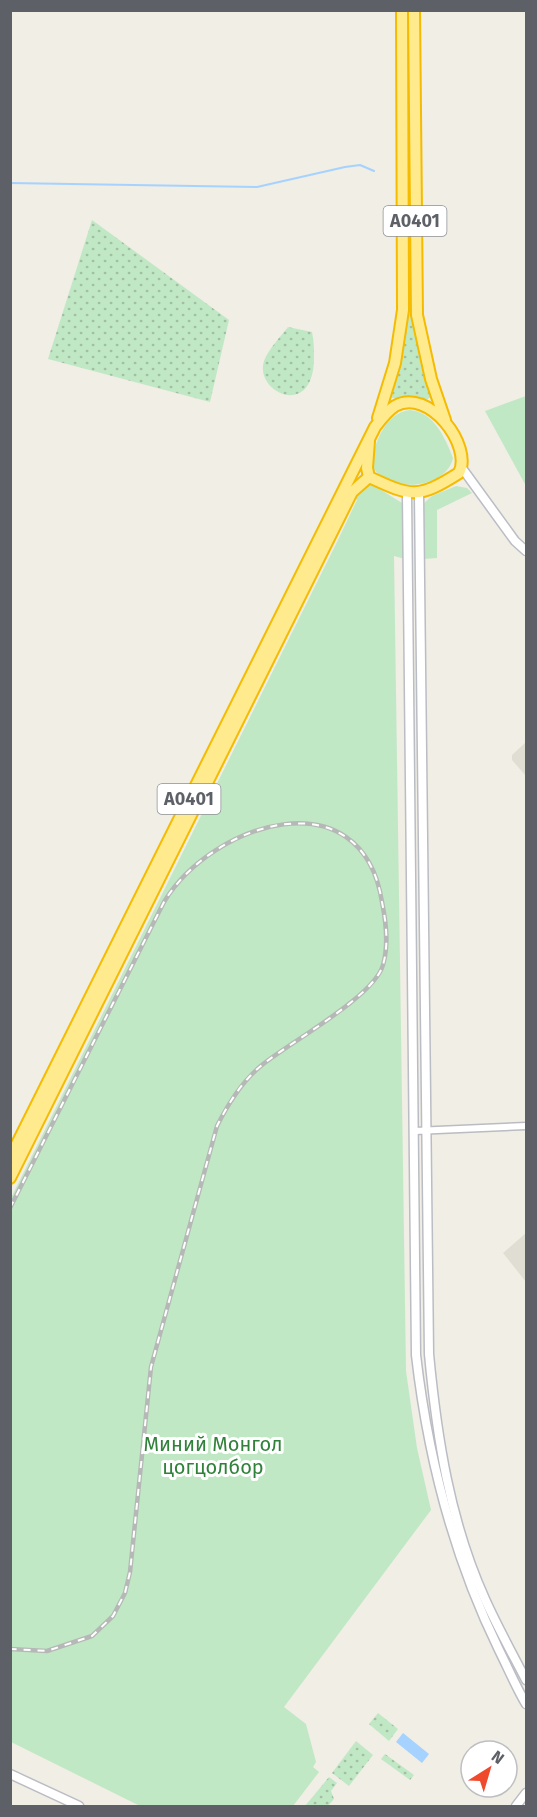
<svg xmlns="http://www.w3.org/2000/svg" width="537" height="1817" font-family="'Fira Sans',sans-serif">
<defs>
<pattern id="grass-dots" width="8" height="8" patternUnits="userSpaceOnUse" patternTransform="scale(1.5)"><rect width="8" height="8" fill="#c1e8c4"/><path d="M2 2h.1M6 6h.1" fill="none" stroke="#a0bfa3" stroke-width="1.8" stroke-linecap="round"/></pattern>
</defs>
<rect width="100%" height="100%" fill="#f0eee5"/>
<g fill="#e0ded3">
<path d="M526,742V776L512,760V755Z"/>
<path d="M526,1233V1282L503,1253Z"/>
</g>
<g fill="url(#grass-dots)">
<path d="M406,11H410L411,172H407Z"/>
<path d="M407,186H410C411,262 410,318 431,392V397L426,400C415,396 397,401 390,397L406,312L408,266Z"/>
<path d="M92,220L229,320L210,402L48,359Z"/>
<path d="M288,327L312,332C314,341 314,350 314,359C313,420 254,392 264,361C268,350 280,337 288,327Z"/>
<path d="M378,1713L398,1729L389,1741L369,1724Z"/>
<path d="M356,1741L373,1755L349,1786L332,1773Z"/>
<path d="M385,1754L414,1775L410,1780L381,1759Z"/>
<path d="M329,1777L337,1783L331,1791L334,1799L328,1806H305Z"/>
</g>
<g fill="#c1e8c4">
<path d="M526,396V486L485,411Z"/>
<path d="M410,410C434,412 445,438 453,458C446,490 385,495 371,464C375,442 385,413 410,410Z"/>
<path d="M370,483L402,503L405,559L394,556L406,1371L417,1448L431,1510L284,1707L306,1724L316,1762L313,1767L319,1772L293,1806H140L11,1742L10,1200L336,544L357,500L353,498Z"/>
<path d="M456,486L467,488L472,493L437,510V558L424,559L423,504L432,496Z"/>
</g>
<path fill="#a6d2ff" d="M403,1733L429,1754L422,1763L396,1742Z"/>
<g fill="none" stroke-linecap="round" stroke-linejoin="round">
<path stroke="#a6d2ff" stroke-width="2" d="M10,183L257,187L345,167L360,165L374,171"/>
<defs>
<path id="street" d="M415,1131L526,1126"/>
<g id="secondary">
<path d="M462,468L515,541L526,551"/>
<path d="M407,494L416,1355C428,1459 453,1556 499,1650C508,1668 516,1687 526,1704"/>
<path d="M419,494L429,1354C437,1438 450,1522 485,1599C497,1626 512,1653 526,1680"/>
<path d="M10,1774L79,1806"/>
<path d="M516,1806L526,1793"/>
</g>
<g id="highway">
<path d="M414,10L417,315L431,379L445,420"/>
<path d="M378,418L395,363L403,310L402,10"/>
<path d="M10,1158L375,427C381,419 387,411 395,406C429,387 473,446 459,473C418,499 412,497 369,477L367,468L369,441"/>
<path d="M10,1178L352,492L369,477"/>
</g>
</defs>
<use href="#street" stroke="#babcc1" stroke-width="9"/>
<use href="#secondary" stroke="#bbbdc4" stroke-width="11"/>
<use href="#highway" stroke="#f5bb00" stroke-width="14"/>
<use href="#street" stroke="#fff" stroke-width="6"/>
<use href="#secondary" stroke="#fff" stroke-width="8"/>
<use href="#highway" stroke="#ffeb8d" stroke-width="10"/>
<defs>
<path id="rail" d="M10,1208L164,902C212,822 362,775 382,902C386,922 389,944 383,965C374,997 290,1042 262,1065C242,1081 228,1104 217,1126L151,1367L130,1572L125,1593L113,1616L92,1636L47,1651L10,1649"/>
</defs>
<use href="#rail" stroke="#b6b7b7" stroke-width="4.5"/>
<use href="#rail" stroke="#fff" stroke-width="2" stroke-dasharray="7" stroke-linecap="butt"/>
</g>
<g text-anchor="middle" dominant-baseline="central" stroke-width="6" stroke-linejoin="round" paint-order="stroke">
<g fill="#fff" stroke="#8e9094" stroke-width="1.5">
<rect x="383.5" y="206" width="63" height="30" rx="4.5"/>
<rect x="157.5" y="784" width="63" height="30" rx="4.5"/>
</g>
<g font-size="18" font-weight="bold" fill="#5d6066">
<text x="415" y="221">A0401</text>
<text x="189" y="799">A0401</text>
</g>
<g font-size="20" fill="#30823a" stroke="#fff">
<text x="213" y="1444">Миний Монгол<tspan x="213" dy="23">цогцолбор</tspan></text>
</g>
</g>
<rect width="537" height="1817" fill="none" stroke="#5d6066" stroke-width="24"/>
<g transform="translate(489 1769) rotate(37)"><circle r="28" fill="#ffffff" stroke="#bebfc2" stroke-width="1.5"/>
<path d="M0-4.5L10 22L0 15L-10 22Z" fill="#f04a2c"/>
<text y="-9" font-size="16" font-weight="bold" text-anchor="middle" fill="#5d6066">N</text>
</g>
</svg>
